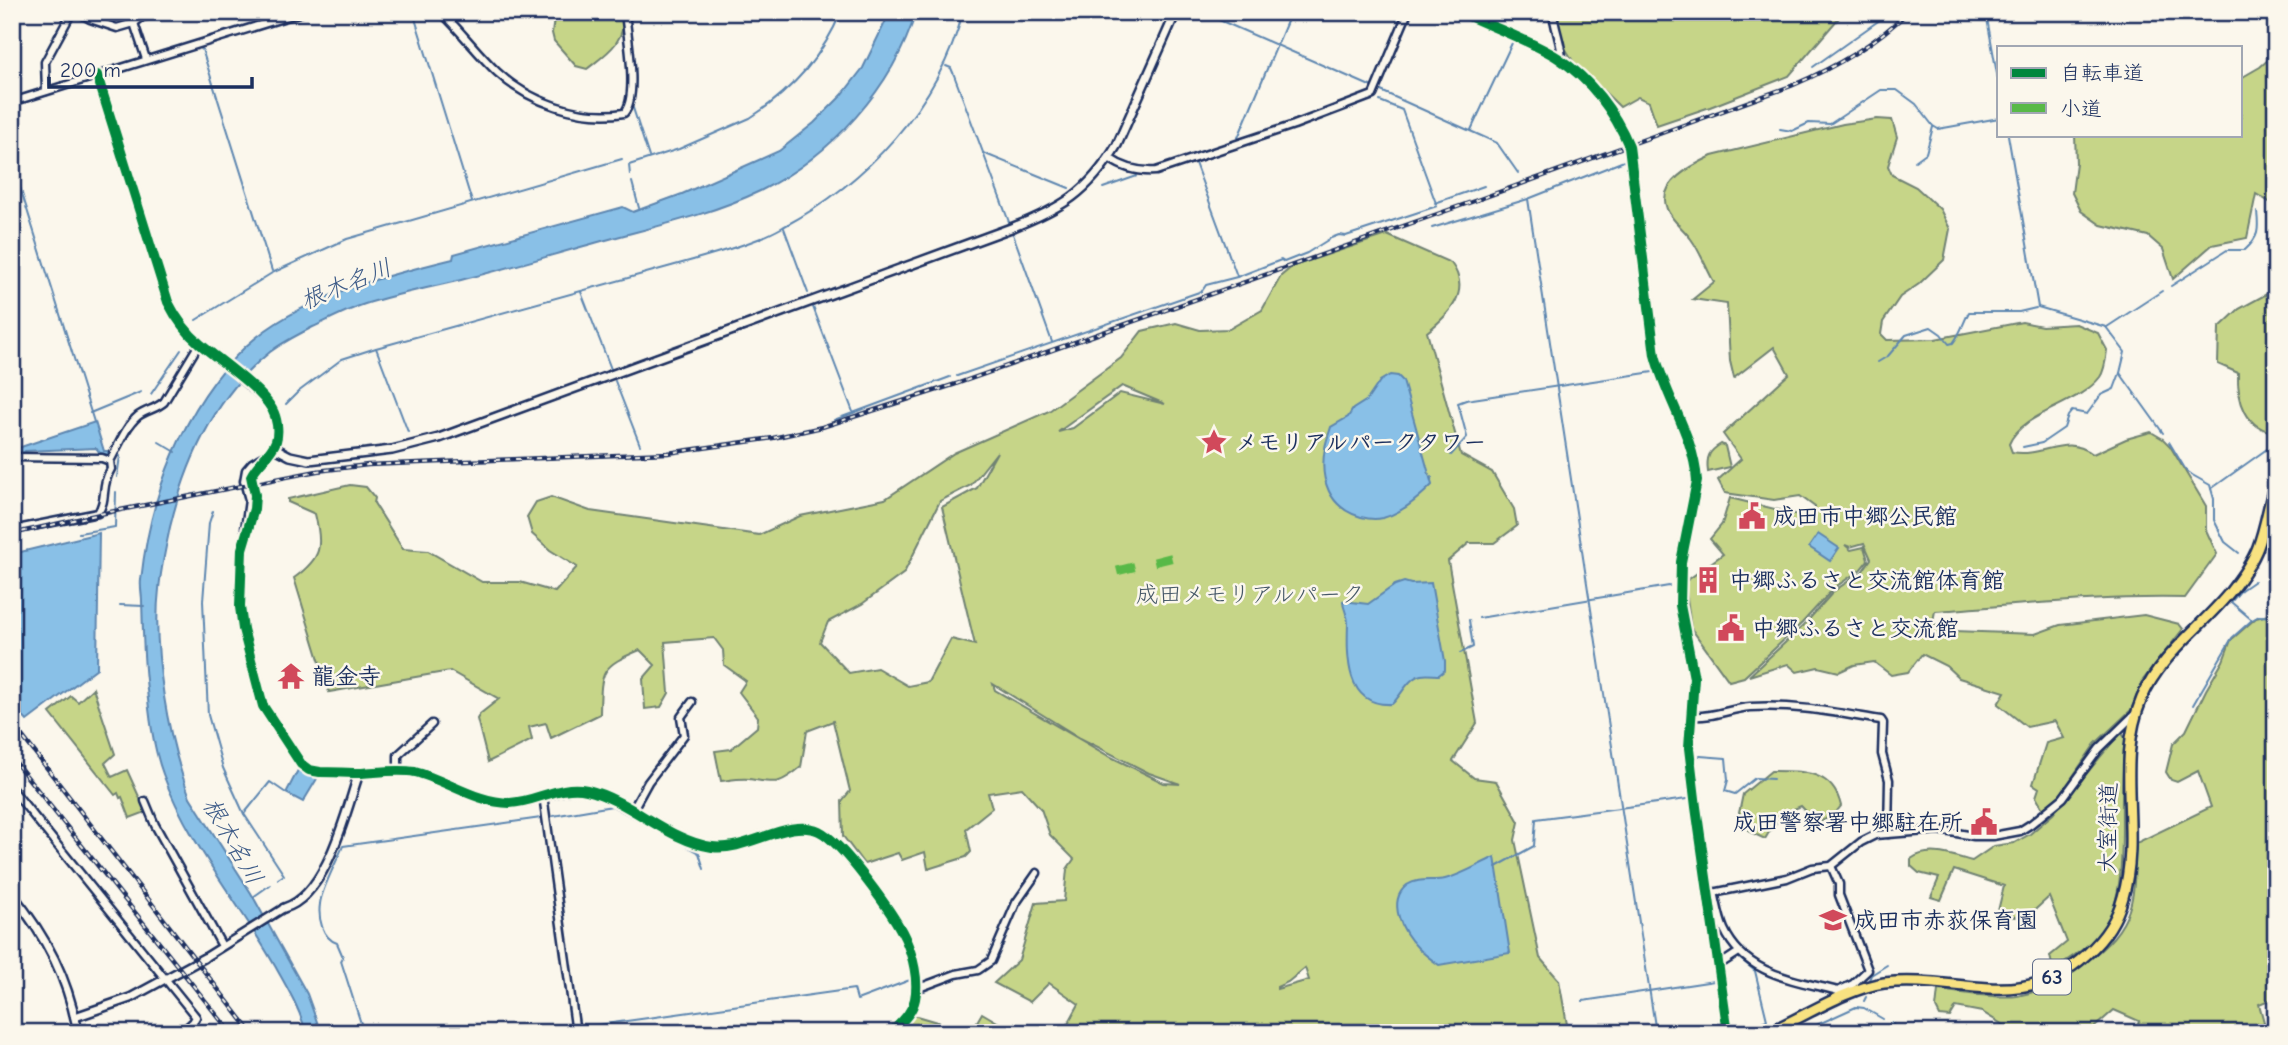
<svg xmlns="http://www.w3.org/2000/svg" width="2288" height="1045" font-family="'Comic Neue','Klee One',sans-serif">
<rect width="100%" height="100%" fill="#fbf7ec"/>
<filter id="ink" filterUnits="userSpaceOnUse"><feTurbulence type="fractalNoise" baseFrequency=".0143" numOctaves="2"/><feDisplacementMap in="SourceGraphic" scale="14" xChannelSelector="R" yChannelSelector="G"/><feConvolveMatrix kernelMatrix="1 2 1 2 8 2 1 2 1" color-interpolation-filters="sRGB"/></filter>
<g filter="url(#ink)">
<g fill="#c6d588" stroke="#708273" stroke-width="2" fill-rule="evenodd">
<path d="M555,12H625C624,43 610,51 587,69L576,66L554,41L552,33Z"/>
<path d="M1557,12H1844L1789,76L1710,107L1657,125L1649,102L1638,97L1620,107L1573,61L1559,38Z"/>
<path d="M2276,53V206L2256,194L2247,238L2212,245L2173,279L2163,249L2148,236L2101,225L2081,211L2072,193L2076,163L2075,135H2241V78L2260,67Z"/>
<path d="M1877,119L1892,120L1897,137L1888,166L1892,175L1916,187L1940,209L1950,229L1944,260L1919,284L1900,297L1883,322L1881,334L1887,340L1935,339L2022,322L2042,326L2076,324L2098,333L2107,350C2106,358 2105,370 2100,377C2078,406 2023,411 2009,444L2012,452C2044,458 2064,433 2093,454L2126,439L2151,432L2163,439L2170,446L2206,506V530L2217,554L2185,598C2102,596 2018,605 1935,611L1933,621L1936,626L1954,631L2035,634L2060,625L2144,615L2179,624L2183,629L2143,680L2131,710L2095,744L2060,795L2043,809L2036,797L2039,788L2033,784L2046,743L2064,738L2055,721L2027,727L1998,704L2005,692L1959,678L1946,666L1922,654L1908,672L1891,675L1874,662L1854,665L1839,672L1818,667L1797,672L1788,664L1749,676L1803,626L1834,591L1862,572L1871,559L1864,543L1850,547L1845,545L1851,550L1864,547L1868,560L1860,570L1834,588L1802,623L1744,677L1729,681L1691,628L1685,582L1723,554L1710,539L1722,524L1730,498L1811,518L1815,520V507L1800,496L1774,500L1725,493L1718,480L1741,459L1723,434L1789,374L1774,347L1734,378L1730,361L1727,304L1693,299L1714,282C1706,268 1700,251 1691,239C1683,228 1672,221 1667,209C1656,183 1693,165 1712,156L1843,124Z"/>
<path d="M1387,235L1451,263C1472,291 1450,314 1427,332L1461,455L1492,472L1514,509L1517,526L1494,543H1469L1448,561L1477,723L1453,761L1474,778L1496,781L1519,822L1515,840L1540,958L1559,980L1568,1030L1566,1033H1063L1079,1004L1049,983L1030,1002L994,983L1019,960L1036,903L1064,901L1067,869L1074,859L1050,835L1041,809L1022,788L988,793L992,808L966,829L971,852L966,857L928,869L925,852L902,860L898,853L864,864L843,836L842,801L850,791L833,721L807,731L801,767C778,786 776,783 749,779C740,778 730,780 721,781L715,751L731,749L757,727L758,717L739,692L746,681L724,665L723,650L714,638L665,642L669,693L661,707L645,709L643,679L655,665L640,650C599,667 601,672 600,714L551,738L546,723L529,727L532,740L488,762L477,719L480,714L499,699L450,671L329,692L294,578C322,558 323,546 315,514L288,502V499L350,485L366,487L375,498L374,503L403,549L428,551L482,582H520L555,592L577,567L550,550L532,534L527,517L536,502L551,497L590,511L759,535L800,516L885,499L954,453L1049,411L1121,358L1142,331L1176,323L1200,330L1229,329L1262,310L1281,276L1293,266ZM1122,386L1165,404L1120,393L1073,428L1058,432ZM997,452L977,488L942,507L975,645L951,639L928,682L908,686L877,668L849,673L820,642L828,622L862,604L904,573L940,501L971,485ZM993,684L1080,738L1149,773L1180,784L1164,783L1107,755L995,690ZM1305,968L1309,980L1277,989V987L1288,982Z"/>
<path d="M2276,289V432C2245,430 2237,399 2238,373L2218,364L2219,328L2239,309Z"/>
<path d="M1721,444L1725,446L1730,467L1708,472C1706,457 1709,451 1721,444Z"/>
<path d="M2268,615L2276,618V1000L2274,998L2259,1004L2267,1033H2134L2139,1021L2114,1010L2088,1033H2006L2008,1028L1982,1012L1956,1007L1950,1017L1940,1016L1936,1008L1938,990C1958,992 1999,999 2017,996C2041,992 2056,983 2075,970C2130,932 2137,909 2134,844L2211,807L2198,771L2177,782L2171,780L2166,772L2173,744L2186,731L2206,690L2223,661L2231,640L2256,618Z"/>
<path d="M93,688L115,754L105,763L112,777L127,770L146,812L130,818L122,797L120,798L118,793L115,795L50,713L71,696L78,702Z"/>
<path d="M2121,732L2125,738C2124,757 2122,777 2122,797C2121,838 2128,905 2096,938C2084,950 2068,960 2053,969L2050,956L2067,942L2049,897L2026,918L1997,915L2004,886L1954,870L1941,900L1931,897L1939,878L1919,873L1911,866V859C1929,846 1953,856 1972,861L1994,846L2014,843L2030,834L2053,814Z"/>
<path d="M1771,771C1802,771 1833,770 1841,806L1833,816L1817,823L1801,806C1783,813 1774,823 1765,839L1750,832L1739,813L1743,794Z"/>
<path d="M982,1013L1016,1033H897L913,1015L971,1032Z"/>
</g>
<g fill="#89c0e7" stroke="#5d86b0" stroke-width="2">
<path d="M890,12H916C893,88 831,156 760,191C712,214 657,226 606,240C558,253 510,268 461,280C429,288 396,294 365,304C347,310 330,319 313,327C299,334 283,342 270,352C215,395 186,462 170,527C166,547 161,568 159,589C152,649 168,741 190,797L251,893L278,942L307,994L321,1033H306C300,1009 287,987 275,966C239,902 188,843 163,774C152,744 149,711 146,680C143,653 143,627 142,601C142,594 140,587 141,580C150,496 183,406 245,347C299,297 383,276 453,259L454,254L623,207L633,212L682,194L779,151L814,123L842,95L863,68Z"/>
<path d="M1390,375L1398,376L1403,381L1432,485C1419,498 1402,513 1383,518C1376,520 1368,519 1361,517C1329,508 1319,479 1325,448C1326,441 1329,434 1331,427L1348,417L1353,409L1367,400L1380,381Z"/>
<path d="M95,422L104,451H108L109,455L100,453L96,448L25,451L22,455L12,454V450Z"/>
<path d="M99,533L97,668L27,721L12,704V554Z"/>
<path d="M1818,534L1839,548L1830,561L1809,547Z"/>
<path d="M1404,582L1411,584L1431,583L1445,661V670L1439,675C1434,675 1426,674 1421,675C1408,678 1401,696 1392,704C1345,707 1347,656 1348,623C1348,614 1343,610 1343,601L1368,604L1395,585Z"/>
<path d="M298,770L318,777L303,802L286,793Z"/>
<path d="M1495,857L1510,953L1439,965C1432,960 1424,954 1418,948C1403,933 1386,902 1407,885C1419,877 1432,882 1445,879C1462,875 1479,864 1495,857Z"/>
</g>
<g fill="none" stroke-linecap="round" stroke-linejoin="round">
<g stroke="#5d86b0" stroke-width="2">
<path d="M413,12L472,202"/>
<path d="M1201,12L1370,86"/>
<path d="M1383,12L1399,21"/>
<path d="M1478,12L1517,31"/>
<path d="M1986,13L1999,85"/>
<path d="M202,49L272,271"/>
<path d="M946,66L951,68L954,75L1009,222"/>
<path d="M1813,67L1891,12"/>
<path d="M1381,91L1497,143L1518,173"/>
<path d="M633,108L649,157"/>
<path d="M1780,129L1792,131L1809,123L1830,124L1881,90H1897L1916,104L1933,126L1938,129L1999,118"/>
<path d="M1471,130L1512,43"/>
<path d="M2008,135L2038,307L2106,327L2125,352L2120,373L2163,433"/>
<path d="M983,153L1069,188"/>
<path d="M1915,161L1926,153L1933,127"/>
<path d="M12,162L94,422"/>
<path d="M630,175L629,165L679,149L750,118C790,92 823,56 841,12"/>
<path d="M632,182L639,208"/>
<path d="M1103,188L1137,176"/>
<path d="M1528,199L1656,1033"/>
<path d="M1435,203L1484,186"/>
<path d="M784,228L808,293"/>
<path d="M1432,228L1528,199L1624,161"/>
<path d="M1013,234L1052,342"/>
<path d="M1237,276L1192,155L1237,140L1291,12"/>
<path d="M2171,286L2227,250H2245C2259,237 2259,230 2257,212"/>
<path d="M581,292L611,369"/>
<path d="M813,307L853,412"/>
<path d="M196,320L272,273L347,239L622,159"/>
<path d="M2107,327L2162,291"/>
<path d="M376,348L408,432"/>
<path d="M1878,362L1888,356L1906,335L1931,327L1941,334L1949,344L1953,343C1961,333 1963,323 1969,312H2019L2036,308"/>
<path d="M957,376L1202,291L1206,285L1237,277L1281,260L1284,262L1307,253L1331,238L1339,235L1346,236L1437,206L1402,110L1380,101"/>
<path d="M615,381L640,445"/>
<path d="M151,394L181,350"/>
<path d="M286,404L298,392L342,359L376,348L693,260C723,251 755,243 783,227C866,183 939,105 963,12"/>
<path d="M90,413L141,392"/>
<path d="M834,420L950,377"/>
<path d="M159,442L176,452"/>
<path d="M2169,442L2187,472L2210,485L2214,499V520L2225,542L2239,553"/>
<path d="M2023,447L2042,443L2064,428L2068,416L2072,411L2087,414L2101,395L2114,389L2120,373"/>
<path d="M109,453L120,456L117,477"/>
<path d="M1451,455L1467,437L1458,403L1466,400L1653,372"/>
<path d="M1431,480L1432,477"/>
<path d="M2211,489L2267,449"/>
<path d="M213,511L209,523L203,601L208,715L223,768L244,814"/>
<path d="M79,533L115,527L116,492"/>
<path d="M2254,581L2241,590L2231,602L2252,620L2259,616L2276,617"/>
<path d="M120,605L144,606"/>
<path d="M1479,618L1669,586"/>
<path d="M1460,653L1473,647L1469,620"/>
<path d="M2193,705L2232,638L2252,620"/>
<path d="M1700,756L1726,758L1728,780L1725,791L1735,794L1755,778L1773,779"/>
<path d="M553,816L612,806L699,853L704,869"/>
<path d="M1496,867L1534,846L1536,819L1687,799"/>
<path d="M278,879L284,875L244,814L270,782L286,793"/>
<path d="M253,897L270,885"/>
<path d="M1868,982L1871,975L1887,965"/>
<path d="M1583,1001L1714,981"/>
<path d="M1864,1001L1866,997"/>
<path d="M1891,1023L1907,1033"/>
<path d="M584,1027L854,989L857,1000L910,980"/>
<path d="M1737,1031L1767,1020L1755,971L1738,957"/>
<path d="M364,1033L341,961L343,957L337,943C322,938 318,918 320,904C321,890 337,861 343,846L541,818"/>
<path d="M541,1033L572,1029"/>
<path d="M1799,1033L1856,1007L1864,1008L1883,1019"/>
</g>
<defs>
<g id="minor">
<path d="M78,12L90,19L117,28L134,23L142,17L165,12"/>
<path d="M441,12C461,31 477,53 497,72C529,102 580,120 624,113C639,97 627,35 625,12"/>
<path d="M1553,12C1554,28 1563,47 1562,61"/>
<path d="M134,23L146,59"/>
<path d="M97,75L168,302L180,323L196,340"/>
<path d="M46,91L45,62L72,12"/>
<path d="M12,102L302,12"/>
<path d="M1109,158C1123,168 1139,172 1156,171L1294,125L1373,95L1408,12"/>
<path d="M204,347L265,400C281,418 280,440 266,458C261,464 255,469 251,476L255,495L254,509L242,549L240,607L243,629L263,706L304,768L320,772L359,773"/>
<path d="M12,457L102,458L110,461"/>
<path d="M245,529L249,500L244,481L246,470L252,463L267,454"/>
<path d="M12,530L98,513C108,498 100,487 111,469L110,461C118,447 125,427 138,416C146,410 156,409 164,402L199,344"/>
<path d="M1691,716C1712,718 1729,709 1750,707C1794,704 1837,713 1881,720L1883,723L1882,754L1889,780L1888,834"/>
<path d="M398,771V755L432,724"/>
<path d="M12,789L196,1017L193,1022L181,1033"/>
<path d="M543,795L576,1033"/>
<path d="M145,801L155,825L222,946"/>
<path d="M632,811L648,782L684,735L681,717L692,702"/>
<path d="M1831,866L1839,884V895L1868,970L1853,984L1838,991"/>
<path d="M1714,892C1717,904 1719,918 1724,929C1745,975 1795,980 1838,991L1846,995"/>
<path d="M1708,894L1787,878L1812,868L1831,866L1861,842L1875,835L1939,830L1974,836H1993L2020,831L2031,824L2063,798L2099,749L2135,714"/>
<path d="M204,958L284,908"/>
<path d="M1719,965L1739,952"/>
<path d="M916,989L956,974L978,970L991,961L1016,903L1037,873"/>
</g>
<g id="tertiary">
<path d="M1460,12C1490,26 1531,41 1558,58C1590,79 1615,112 1629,146L1655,355C1666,398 1694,436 1697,481L1681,562L1680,605L1694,678L1689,748L1696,807L1728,1033"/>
<path d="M196,340L204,347"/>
<path d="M273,447L290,456L309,460L392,450L439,438L1011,228C1062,208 1088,193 1117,145L1176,12"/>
<path d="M12,894C47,938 68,978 78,1033"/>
<path d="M284,908C327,896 346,811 359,773C377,772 395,769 412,772C445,778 474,802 508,803C539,804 564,781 596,793C631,806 675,841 711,847C746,852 787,818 819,831C842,841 893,913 905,937C913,955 919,979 915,999C912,1014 900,1023 891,1033"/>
<path d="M75,1017L130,998L204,958"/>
</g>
<path id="primary" d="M1767,1033C1802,1018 1847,988 1884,983C1957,974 2022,1015 2087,954C2105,938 2117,920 2123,897C2142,831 2114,764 2142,698C2160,655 2202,627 2230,592C2241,578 2252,563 2258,547C2266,526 2269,502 2276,480"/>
</defs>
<use href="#minor" stroke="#1b2f5e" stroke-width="11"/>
<use href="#tertiary" stroke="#1b2f5e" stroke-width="12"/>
<use href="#primary" stroke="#1b2f5e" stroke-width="14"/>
<use href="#minor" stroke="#fbf7ec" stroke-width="6"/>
<use href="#tertiary" stroke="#fbf7ec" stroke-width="7"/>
<use href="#primary" stroke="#f8e281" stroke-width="9"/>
<defs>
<g id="rail">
<path d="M12,534L100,514L317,471L368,465L668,453L773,438L822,427L956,384L1477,200L1791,86C1834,68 1874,45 1908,12"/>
<path d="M12,723L252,1033"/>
<path d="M12,758L231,1033"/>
</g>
</defs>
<use href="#rail" stroke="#1b2f5e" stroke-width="4.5"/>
<use href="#rail" stroke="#fbf7ec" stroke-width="2" stroke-dasharray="5" stroke-linecap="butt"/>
<g stroke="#58b947" stroke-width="9" stroke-dasharray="18 9" stroke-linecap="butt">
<path d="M1154,562L1178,556"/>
<path d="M1117,571L1141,565"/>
</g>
<defs>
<g id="cycleway">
<path d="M1460,12C1490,26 1531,41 1558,58C1590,79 1615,112 1629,146L1655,355C1666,398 1694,436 1697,481L1681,562L1680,605L1694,678L1689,748L1696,807L1728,1033"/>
<path d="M97,75L168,302C176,318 186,332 200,344C220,361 260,388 272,409C277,418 279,431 276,441C271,455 257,463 251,476L255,495L254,509L242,549L240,607L243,629L263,706L301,764L309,770L320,772C334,772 348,773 362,773C379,772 398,769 415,772C446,780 477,803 510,803C537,802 559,784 587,790C630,800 668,841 712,847C747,852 788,817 819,831C842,842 894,914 905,938C913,956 919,980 915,999C912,1014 900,1023 891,1033"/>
</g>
</defs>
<use href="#cycleway" stroke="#fbf7ec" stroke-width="15"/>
<use href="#cycleway" stroke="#00873e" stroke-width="10"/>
</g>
</g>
<defs>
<symbol id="sight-bare" viewBox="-9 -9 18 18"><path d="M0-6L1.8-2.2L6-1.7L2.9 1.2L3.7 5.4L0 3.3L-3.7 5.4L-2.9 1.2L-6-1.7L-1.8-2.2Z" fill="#d1495b" stroke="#fbf7ec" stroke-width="2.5" paint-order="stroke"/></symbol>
<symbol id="civic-bare" viewBox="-9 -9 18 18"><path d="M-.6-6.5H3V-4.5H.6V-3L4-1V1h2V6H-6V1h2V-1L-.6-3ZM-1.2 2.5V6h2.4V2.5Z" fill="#d1495b" stroke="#fbf7ec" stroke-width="2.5" paint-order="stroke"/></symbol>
<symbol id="building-bare" viewBox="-9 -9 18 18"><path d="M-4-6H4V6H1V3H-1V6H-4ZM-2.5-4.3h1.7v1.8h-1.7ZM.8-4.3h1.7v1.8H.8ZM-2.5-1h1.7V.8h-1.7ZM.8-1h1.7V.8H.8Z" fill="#d1495b" stroke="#fbf7ec" stroke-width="2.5" paint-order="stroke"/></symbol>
<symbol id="temple-bare" viewBox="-9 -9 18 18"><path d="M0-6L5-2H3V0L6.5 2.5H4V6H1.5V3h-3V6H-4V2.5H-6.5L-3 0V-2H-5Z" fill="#d1495b" stroke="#fbf7ec" stroke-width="2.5" paint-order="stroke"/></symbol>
<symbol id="school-bare" viewBox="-9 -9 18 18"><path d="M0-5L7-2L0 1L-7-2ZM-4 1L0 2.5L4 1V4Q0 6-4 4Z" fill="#d1495b" stroke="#fbf7ec" stroke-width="2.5" paint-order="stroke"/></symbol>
</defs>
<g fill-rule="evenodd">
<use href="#sight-bare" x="1195" y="423" width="38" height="38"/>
<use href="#civic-bare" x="1733" y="497" width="38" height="38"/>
<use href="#building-bare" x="1689" y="561" width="38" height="38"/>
<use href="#civic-bare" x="1712" y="609" width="38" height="38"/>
<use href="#temple-bare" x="272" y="657" width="38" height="38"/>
<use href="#civic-bare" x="1965" y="803" width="38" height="38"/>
<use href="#school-bare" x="1814" y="901" width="38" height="38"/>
</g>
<g text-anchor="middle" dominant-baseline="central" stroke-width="5" stroke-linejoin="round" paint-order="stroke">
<rect fill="#fbf7ec" stroke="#5e6b89" stroke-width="2" x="2033" y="959.5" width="38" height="35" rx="5"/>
<g font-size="21" font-weight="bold" fill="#1b2f5e">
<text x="2052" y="977">63</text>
</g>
<g font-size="23" font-weight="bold" fill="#1b2f5e" stroke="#fbf7ec" text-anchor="start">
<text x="1235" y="442">メモリアルパークタワー</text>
<text x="1773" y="516">成田市中郷公民館</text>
<text x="1729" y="580">中郷ふるさと交流館体育館</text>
<text x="1752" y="628">中郷ふるさと交流館</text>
<text x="312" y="676">龍金寺</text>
<text x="1963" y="822" text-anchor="end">成田警察署中郷駐在所</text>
<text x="1854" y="920">成田市赤荻保育園</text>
</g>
<g font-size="23" fill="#465868" stroke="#fbf7ec">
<text x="1250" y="594">成田メモリアルパーク</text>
</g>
<g font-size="23" fill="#1b2f5e" stroke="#fbf7ec">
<text transform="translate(2108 828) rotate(-89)">大室街道</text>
</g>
<g font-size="24" font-style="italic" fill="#3c5a87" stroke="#fbf7ec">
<text transform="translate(346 284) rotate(-22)">根木名川</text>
<text transform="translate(233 841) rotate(60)">根木名川</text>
</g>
</g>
<rect width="2288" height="1045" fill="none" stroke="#fbf7ec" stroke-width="42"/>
<rect x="21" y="21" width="2246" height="1003" fill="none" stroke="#1b2f5e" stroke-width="2.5" filter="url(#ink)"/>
<rect x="1997" y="46" width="245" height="91" fill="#fbf7ec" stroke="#a1a7b3" stroke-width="2"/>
<rect x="2011" y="68" width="35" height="10" fill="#00873e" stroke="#a1a7b3" stroke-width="2"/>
<text x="2060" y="80" font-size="21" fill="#1b2f5e">自転車道</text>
<rect x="2011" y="103" width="35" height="10" fill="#58b947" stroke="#a1a7b3" stroke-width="2"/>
<text x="2060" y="116" font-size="21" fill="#1b2f5e">小道</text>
<path d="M49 77v10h203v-10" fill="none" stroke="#1b2f5e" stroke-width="3.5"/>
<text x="60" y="77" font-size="21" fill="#1b2f5e" stroke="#fbf7ec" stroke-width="5" paint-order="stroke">200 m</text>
</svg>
